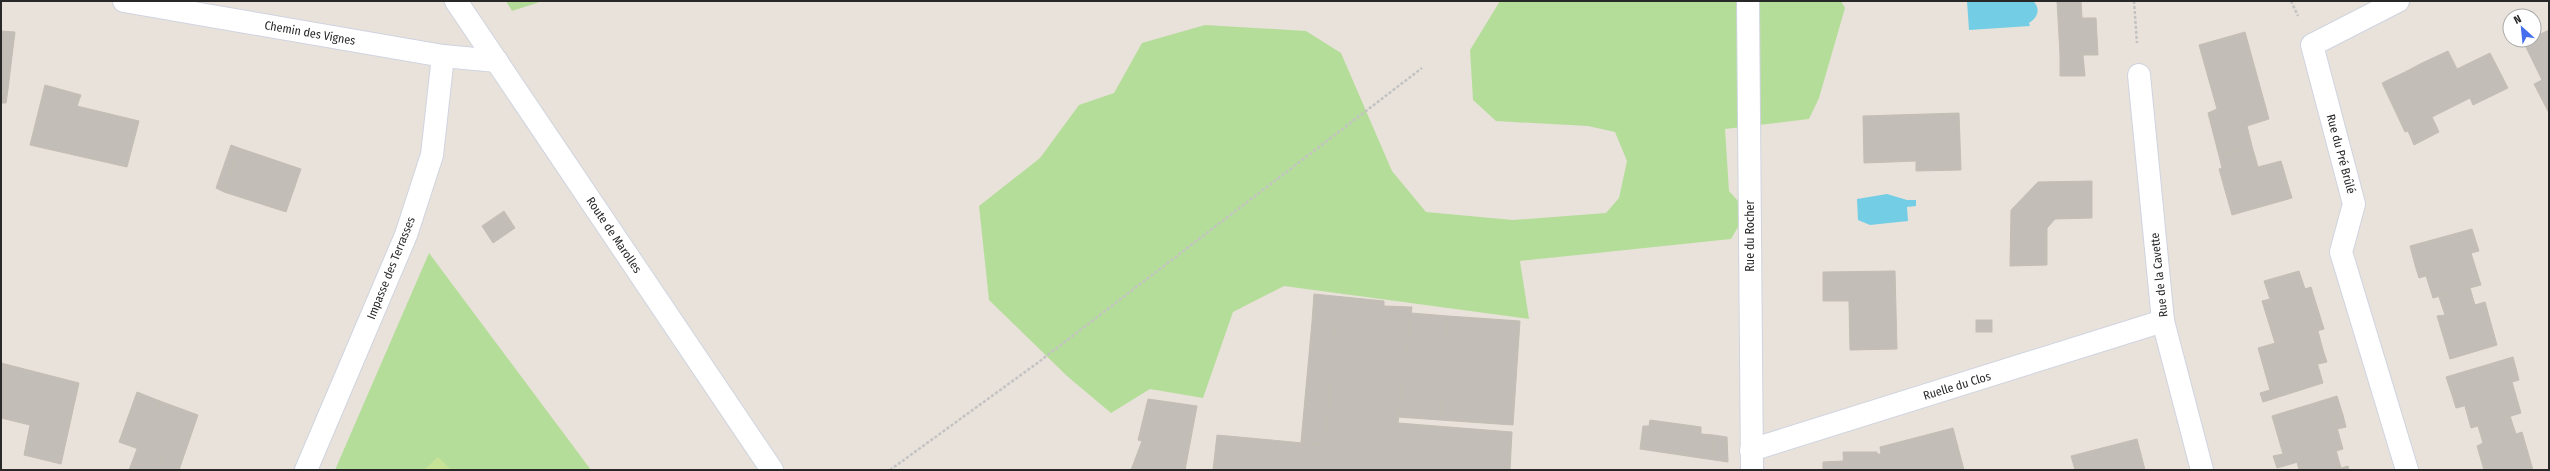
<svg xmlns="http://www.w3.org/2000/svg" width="2550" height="471" font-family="'Fira Sans Condensed',sans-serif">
<rect width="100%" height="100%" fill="#e9e2da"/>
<g fill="#b5dd9a">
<path d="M506,1H543L512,11Z"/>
<path d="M1500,1H1841L1845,8L1819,98L1809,119L1725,129L1729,191L1738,201L1742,220L1731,239L1520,261L1529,319L1284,286L1233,312L1203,398L1150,389L1111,413L1067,376L989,300L979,206L1040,158L1079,105L1114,93L1142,43L1205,25L1306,31L1341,53L1392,171L1426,212L1513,220L1606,213L1619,198L1627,161L1615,132L1588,126L1496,121L1473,100L1470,50Z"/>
<path d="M429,253L591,470H335Z"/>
</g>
<path fill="#c7e396" d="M438,457L451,470H424Z"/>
<g fill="#73cee5">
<path d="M1967,1H2033C2041,8 2038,18 2029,23L2030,26L1969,30Z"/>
<path d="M1887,194L1907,200H1916V206L1907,207L1908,221L1870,225L1858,220L1857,199Z"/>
</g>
<g fill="#c2bdb6" stroke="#c4bdb4">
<path d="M2057,1H2081L2082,18H2058Z"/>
<path d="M2058,18H2096L2098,55H2060Z"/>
<path d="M2549,30V113L2534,84L2542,80L2524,43L2534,40V37Z"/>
<path d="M1,31L15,32L8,89H1Z"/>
<path d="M2245,32L2269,119L2247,126L2252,146L2219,156L2208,113L2217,109L2199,45Z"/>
<path d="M2448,51L2457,69L2490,53L2508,88L2473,105L2470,98L2432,117L2439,132L2414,145L2408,131L2405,132L2382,83L2407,71L2411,73L2421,68L2422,63Z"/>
<path d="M2060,55H2083L2085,76H2060Z"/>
<path d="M2422,63L2421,68L2411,73L2407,71Z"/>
<path d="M45,85L81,95L77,106L139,121L127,167L30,145Z"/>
<path d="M1,89H8L6,103H1Z"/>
<path d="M1959,113L1961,170L1916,171V161L1864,163L1863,116Z"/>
<path d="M231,145L239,148L224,192L216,188Z"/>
<path d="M2252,146L2258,167L2281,161L2292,198L2232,215L2219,169L2222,168L2219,156Z"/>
<path d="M239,148L301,169L286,212L224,192Z"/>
<path d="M2092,181V218L2055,219L2047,228V265L2010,266L2011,210L2038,182Z"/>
<path d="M504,211L515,228L493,243L482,226Z"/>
<path d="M2472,229L2479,251L2471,253L2481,285L2433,298L2422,263L2415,265L2410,246Z"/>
<path d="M2422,263L2426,276L2419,278L2415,265Z"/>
<path d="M1895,271L1897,349L1850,350L1849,301H1823V272Z"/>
<path d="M2299,271L2305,289L2311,287L2324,329L2275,343L2262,301L2270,299L2264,281Z"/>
<path d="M2470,288L2475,305L2485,302L2497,345L2450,359L2437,316L2445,315L2439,297Z"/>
<path d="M1314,294L1384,301V306L1412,307L1398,423L1512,432L1510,470H1213L1217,435L1325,445L1335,323L1312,322Z"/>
<path d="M1411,313L1448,316L1440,420L1398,417Z"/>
<path d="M1448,316L1520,321L1513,425L1440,420Z"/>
<rect x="1976" y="320" width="16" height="12"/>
<path d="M1312,322L1335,323L1325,445L1301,442Z"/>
<path d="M2318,331L2323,350L2314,352L2323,383L2263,402L2260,393L2270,390L2258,348Z"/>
<path d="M2323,350L2327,362L2318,364L2314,352Z"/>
<path d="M2513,357L2519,380L2512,382L2521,413L2471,428L2461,392L2452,395L2446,377Z"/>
<path d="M1,363L79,383L61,464L24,455L30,425L1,418Z"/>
<path d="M137,392L160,401L144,451L119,442Z"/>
<path d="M2461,392L2464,406L2456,408L2452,395Z"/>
<path d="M2337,396L2343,415L2334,417L2343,449L2277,468L2273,456L2283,454L2272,416Z"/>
<path d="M1148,399L1197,406L1185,470H1131L1142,441L1138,440Z"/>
<path d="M160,401L198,415L179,470H157L162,458L144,451Z"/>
<path d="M2343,415L2346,427L2337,429L2334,417Z"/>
<path d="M2510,416L2516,434L2522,432L2533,470H2484L2477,446L2483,443L2478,426Z"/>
<path d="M1650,420L1701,427V434L1713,435L1714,460L1640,449L1643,426H1649Z"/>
<path d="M1953,428L1964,470H1844L1843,452H1877V454H1881L1880,447Z"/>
<path d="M1713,435L1727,437L1728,462L1714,460Z"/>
<path d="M2137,439L2145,470H2075L2071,456Z"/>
<path d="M137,449L144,451L138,470H129Z"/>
<path d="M2336,450L2341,468L2348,466L2349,470H2299L2297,462Z"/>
<path d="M144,451L162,458L157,470H138Z"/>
<path d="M1844,461V470H1823V462Z"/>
</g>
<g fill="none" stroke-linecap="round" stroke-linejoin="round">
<defs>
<g id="minor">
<path d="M124,1L443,56L497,61"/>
<path d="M2398,1L2312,45L2354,204L2341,252L2407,470"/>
<path d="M2139,75L2163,321L2202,470"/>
<path d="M1751,450L2163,321"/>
<path d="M306,470L406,235L432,155L443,56"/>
</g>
<g id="tertiary">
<path d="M456,1L772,470"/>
<path d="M1748,1L1752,470"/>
</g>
</defs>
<use href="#minor" stroke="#cfd4e0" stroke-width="24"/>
<use href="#tertiary" stroke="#cfd4e0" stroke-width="24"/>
<g stroke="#c3c3c3" stroke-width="2.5" stroke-dasharray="3 2" stroke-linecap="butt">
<path d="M2134,1L2137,43"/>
<path d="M2291,1L2298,16"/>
<path d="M890,470L1036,364L1422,68"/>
</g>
<use href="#minor" stroke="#fff" stroke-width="22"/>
<use href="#tertiary" stroke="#fff" stroke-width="22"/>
</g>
<g text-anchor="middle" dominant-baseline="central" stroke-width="3.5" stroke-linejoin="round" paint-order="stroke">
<g font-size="12" fill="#282828" stroke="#fff">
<text transform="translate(310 33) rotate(10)">Chemin des Vignes</text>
<text transform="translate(2341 154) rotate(75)">Rue du Pré Brûlé</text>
<text transform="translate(614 235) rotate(56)">Route de Marolles</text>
<text transform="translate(1750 236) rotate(-90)">Rue du Rocher</text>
<text transform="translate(391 268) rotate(-68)">Impasse des Terrasses</text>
<text transform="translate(2159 275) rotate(-96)">Rue de la Cavette</text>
<text transform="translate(1957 386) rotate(-17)">Ruelle du Clos</text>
</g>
</g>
<rect width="2550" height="471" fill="none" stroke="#282828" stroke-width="4"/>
<g transform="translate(2522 28) rotate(333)"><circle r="19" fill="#ffffff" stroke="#a9a9a9"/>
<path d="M0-3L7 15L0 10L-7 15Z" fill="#446eed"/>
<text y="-6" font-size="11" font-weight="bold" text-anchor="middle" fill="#282828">N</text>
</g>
</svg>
